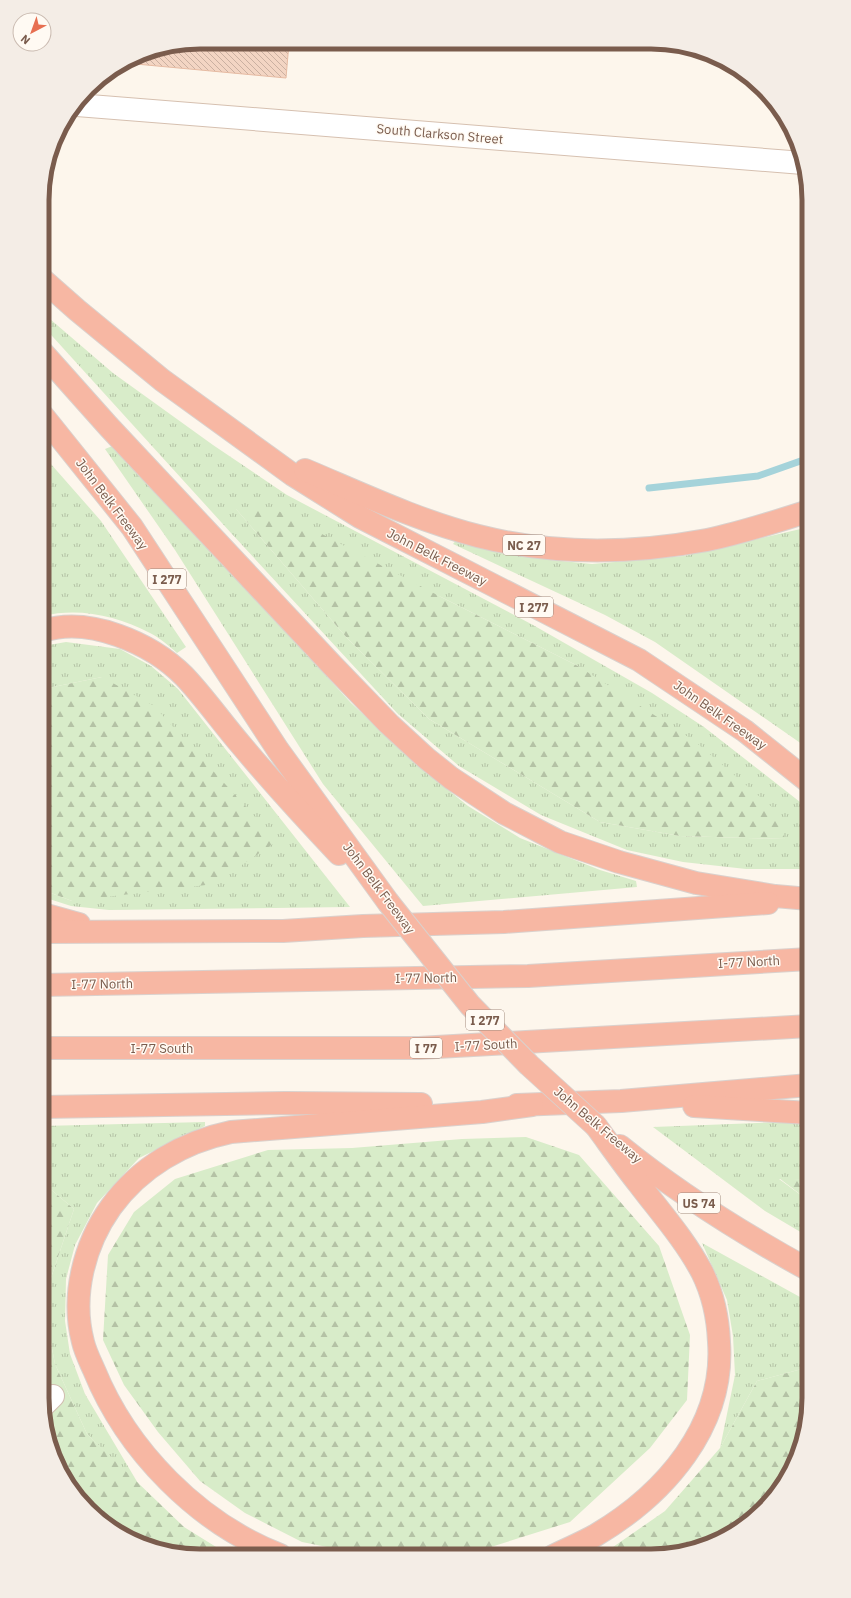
<svg xmlns="http://www.w3.org/2000/svg" width="851" height="1598" font-family="'IBM Plex Sans',sans-serif">
<defs>
<pattern id="grass-tufts" width="24" height="20" patternUnits="userSpaceOnUse"><rect width="24" height="20" fill="#d8ecc9"/><path d="M3 7l-1-3M5 7V3M7 7l1-3M15 17l-1-3M17 17v-4M19 17l1-3" fill="none" stroke="#b4c2a5"/></pattern>
<pattern id="forest-firs" width="22" height="20" patternUnits="userSpaceOnUse"><rect width="22" height="20" fill="#d8ecc9"/><path d="M5 1l3.5 6h-7zM16 11l3.5 6h-7z" fill="#b4c2a5"/></pattern>
<pattern id="building-back-hatch" width="6" height="6" patternUnits="userSpaceOnUse"><rect width="6" height="6" fill="#f3d5c3"/><path d="M-1 5l2 2M0 0l6 6M5-1l2 2" fill="none" stroke="#cab0a1"/></pattern>
</defs>
<rect width="100%" height="100%" fill="#fdf6ec"/>
<g fill="url(#grass-tufts)" fill-rule="evenodd">
<path d="M43,313L113,373L213,445L287,495L533,625L652,693L704,727L809,809V869H746L683,862L627,850L541,815L459,766L397,713L231,533L43,326ZM236,509L441,597L578,666L785,839L680,836L600,822L429,719L347,638Z"/>
<path d="M115,445L351,703L421,768L468,806L520,838L600,870L636,881L637,887L423,906L323,784L175,550L105,449Z"/>
<path d="M43,455L101,521L186,647L177,653C169,646 160,638 150,633C117,616 79,607 43,616Z"/>
<path d="M809,527V749L655,642L605,615L453,544L457,539L551,560L592,564L684,556Z"/>
<path d="M66,642L120,649L151,666L178,689L350,907L109,910L71,906L43,897V890L72,901L102,677L43,689V646Z"/>
<path d="M205,1122V1126L139,1158L97,1203L75,1245L66,1279L65,1321L70,1354L85,1394L139,1485L87,1434L55,1364L43,1302L74,1209L42,1182V1126Z"/>
<path d="M782,1122L809,1124V1180L779,1179L809,1201V1237L765,1211L653,1127Z"/>
<path d="M702,1243L809,1302V1367L757,1381L720,1448L735,1375L733,1336L727,1300Z"/>
</g>
<g fill="url(#forest-firs)">
<path d="M271,507L441,597L578,666L693,740L772,807L785,839L680,836L600,822L429,719L347,638L236,509Z"/>
<path d="M102,677L154,706L277,841L214,884L72,901L43,890V689Z"/>
<path d="M526,1137L579,1155L659,1246L690,1335L687,1400L650,1448L570,1522L472,1553L451,1555H367L302,1542L245,1513L200,1481L158,1432L124,1385L103,1340L108,1255L134,1212L175,1179L268,1150L352,1148L462,1139Z"/>
<path d="M779,1178L809,1180V1201Z"/>
<path d="M42,1182L74,1209L43,1302L55,1364L87,1434L184,1527L229,1555C213,1555 196,1556 180,1555C173,1554 165,1551 159,1549C104,1534 57,1488 47,1431L51,1427L46,1420L42,1398Z"/>
<path d="M809,1367V1409L797,1458L776,1495L739,1529L702,1548L651,1556H600L665,1511L720,1448L757,1381Z"/>
</g>
<g fill="none" stroke-linecap="round" stroke-linejoin="round">
<g stroke="#a5d3da" stroke-width="7">
<path d="M649,488L758,476L809,458"/>
<path d="M43,574V571"/>
</g>
</g>
<path fill="url(#building-back-hatch)" stroke="#e6bba3" d="M200,42L289,43L286,78L125,63L140,54Z"/>
<g fill="none" stroke-linecap="round" stroke-linejoin="round">
<defs>
<path id="street" d="M43,1406L53,1396"/>
<path id="secondary" d="M77,105L803,163"/>
<g id="highway">
<path d="M43,280L77,310L162,380L293,475L360,517L639,660L745,731L809,782"/>
<path d="M43,353L109,427L332,665L389,724L426,758L451,778L504,813L560,842L619,862L696,883L775,896L809,899"/>
<path d="M43,416L132,527L278,750L388,902"/>
<path d="M305,470C362,494 419,521 478,536C553,555 631,554 707,540C741,533 775,522 809,511"/>
<path d="M43,631C89,616 151,643 184,676C205,698 222,723 242,746C273,783 306,819 339,854"/>
<path d="M43,914L79,924"/>
<path d="M43,932L283,931L363,926L504,922L768,903"/>
<path d="M42,985L528,976L809,959"/>
<path d="M42,1048H419L809,1026"/>
<path d="M517,1105L621,1101L809,1085"/>
<path d="M694,1106L809,1113"/>
<path d="M42,1107L285,1103L421,1104"/>
<path d="M620,1146C678,1193 743,1234 809,1270"/>
<path d="M280,1555C198,1523 127,1451 94,1370C90,1361 85,1351 83,1342C71,1296 84,1245 111,1207C140,1167 183,1142 231,1132L482,1112L532,1105"/>
<path d="M553,1556C567,1549 582,1543 596,1535C665,1494 725,1426 719,1342C718,1319 713,1294 702,1272C685,1240 661,1213 639,1184C624,1165 610,1145 596,1126"/>
</g>
</defs>
<use href="#street" stroke="#d1beb0" stroke-width="24"/>
<use href="#secondary" stroke="#d6c0b0" stroke-width="24"/>
<use href="#highway" stroke="#dad1cd" stroke-width="24"/>
<use href="#street" stroke="#fff" stroke-width="22"/>
<use href="#secondary" stroke="#fff" stroke-width="22"/>
<use href="#highway" stroke="#f7b7a3" stroke-width="22"/>
<defs>
<path id="highway-bridge" d="M388,902L470,1005L529,1065L596,1126"/>
</defs>
<use href="#highway-bridge" stroke="#dad1cd" stroke-width="24" stroke-linecap="butt"/>
<use href="#highway-bridge" stroke="#f7b7a3" stroke-width="22"/>
</g>
<g text-anchor="middle" dominant-baseline="central" stroke-width="3" stroke-linejoin="round" paint-order="stroke">
<g fill="#fffaf3" stroke="#a28b7f" stroke-width="1">
<rect x="503" y="535" width="42" height="20" rx="3"/>
<rect x="148" y="569" width="38" height="20" rx="3"/>
<rect x="515" y="597" width="38" height="20" rx="3"/>
<rect x="466" y="1010" width="38" height="20" rx="3"/>
<rect x="410" y="1038" width="32" height="20" rx="3"/>
<rect x="678" y="1193" width="42" height="20" rx="3"/>
</g>
<g font-size="12" font-weight="bold" fill="#7a5c4d">
<text x="524" y="545">NC 27</text>
<text x="167" y="579">I 277</text>
<text x="534" y="607">I 277</text>
<text x="485" y="1020">I 277</text>
<text x="426" y="1048">I 77</text>
<text x="699" y="1203">US 74</text>
</g>
<g font-size="13" fill="#7a5c4d" stroke="#fffaf3">
<text transform="translate(440 134) rotate(5)">South Clarkson Street</text>
<text transform="translate(112 504) rotate(53)">John Belk Freeway</text>
<text transform="translate(437 557) rotate(27)">John Belk Freeway</text>
<text transform="translate(720 715) rotate(35)">John Belk Freeway</text>
<text transform="translate(379 888) rotate(53)">John Belk Freeway</text>
<text transform="translate(749 962) rotate(-3)">I-77 North</text>
<text transform="translate(426 978) rotate(-1)">I-77 North</text>
<text transform="translate(102 984) rotate(-1)">I-77 North</text>
<text transform="translate(486 1045) rotate(-3)">I-77 South</text>
<text x="162" y="1048">I-77 South</text>
<text transform="translate(598 1125) rotate(40)">John Belk Freeway</text>
</g>
</g>
<path d="M0 0H851V1598H0ZM200 49H651A151 151 0 0 1 802 200V1398A151 151 0 0 1 651 1549H200A151 151 0 0 1 49 1398V200A151 151 0 0 1 200 49Z" fill="#f4ede6" fill-rule="evenodd"/>
<path fill="none" stroke="#7a5c4d" stroke-width="5" d="M200 49H651A151 151 0 0 1 802 200V1398A151 151 0 0 1 651 1549H200A151 151 0 0 1 49 1398V200A151 151 0 0 1 200 49Z"/>
<g transform="translate(32 32) rotate(221)"><circle r="19" fill="#fffaf3" stroke="#cabbb1"/>
<path d="M0-3L7 15L0 10L-7 15Z" fill="#e76f51"/>
<text y="-6" font-size="11" font-weight="bold" text-anchor="middle" fill="#7a5c4d">N</text>
</g>
</svg>
